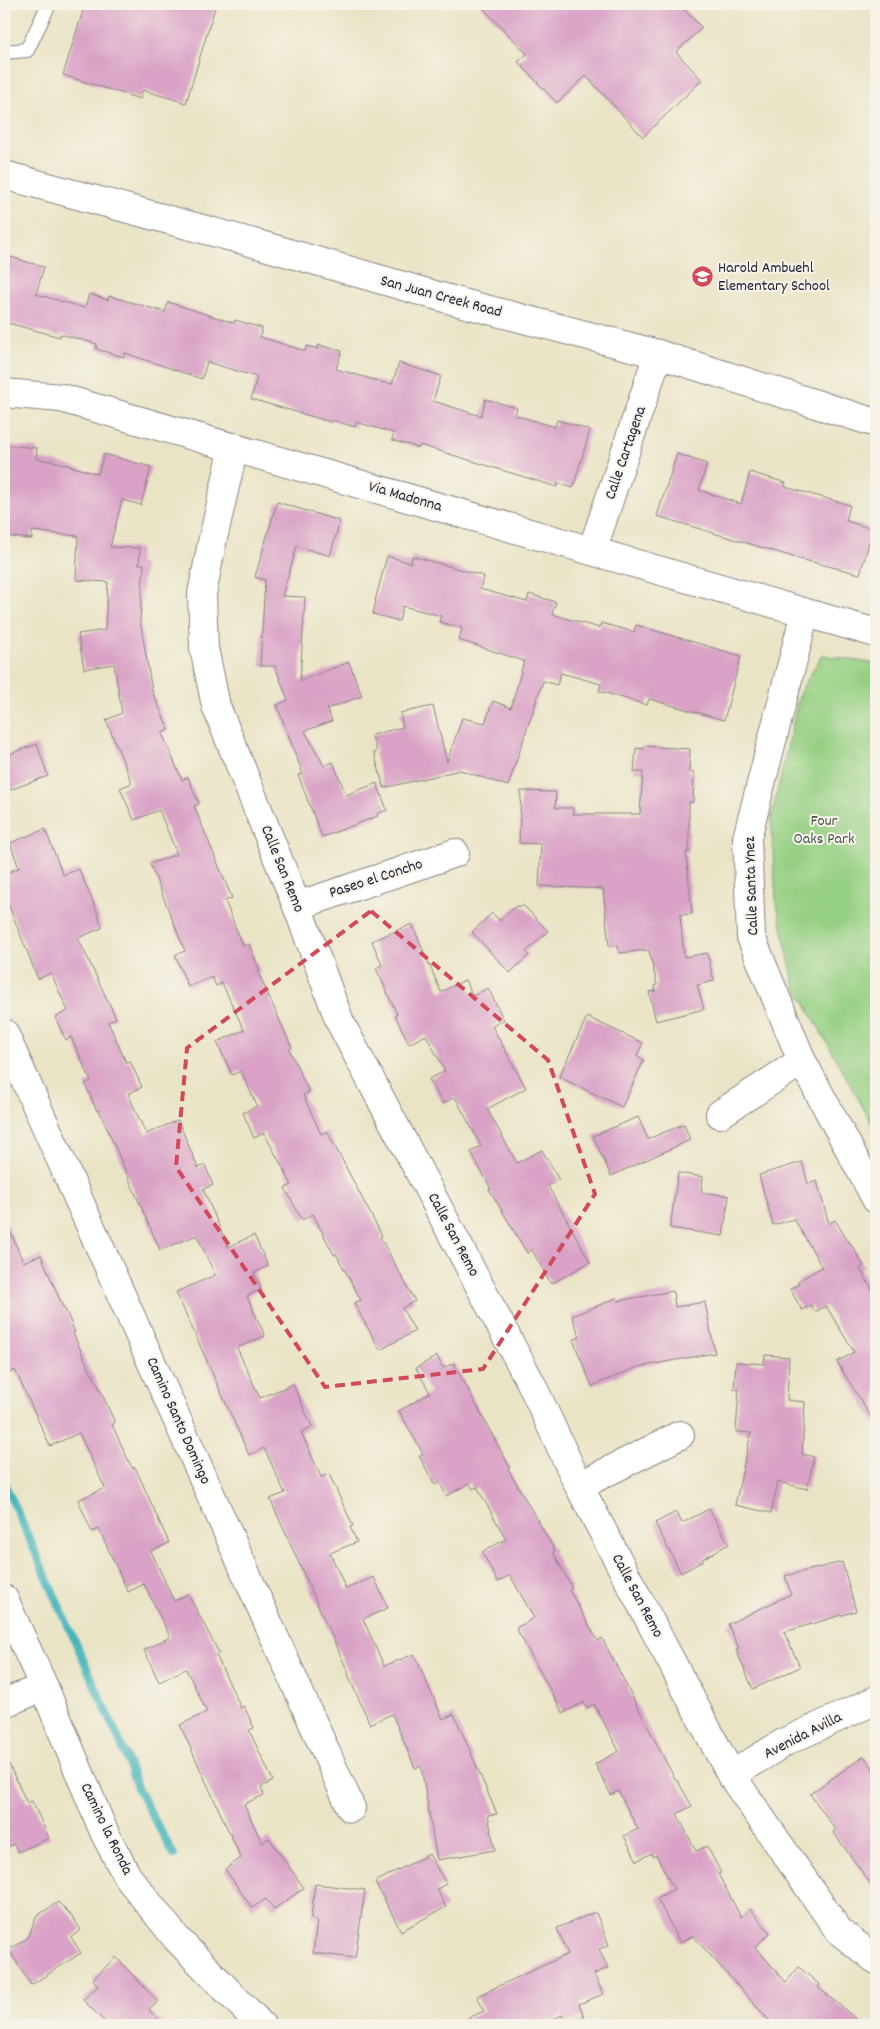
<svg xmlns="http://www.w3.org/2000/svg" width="880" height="2029" font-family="Dekko,sans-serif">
<rect width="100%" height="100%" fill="#f7f3e8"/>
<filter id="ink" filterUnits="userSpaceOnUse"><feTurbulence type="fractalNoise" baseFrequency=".02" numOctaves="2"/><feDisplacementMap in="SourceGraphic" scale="10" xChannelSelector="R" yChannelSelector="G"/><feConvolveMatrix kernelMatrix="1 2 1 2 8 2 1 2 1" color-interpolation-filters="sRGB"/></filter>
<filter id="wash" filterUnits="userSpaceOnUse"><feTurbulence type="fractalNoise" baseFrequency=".0096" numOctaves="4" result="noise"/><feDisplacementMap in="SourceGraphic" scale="20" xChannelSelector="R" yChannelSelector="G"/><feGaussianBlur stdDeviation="1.12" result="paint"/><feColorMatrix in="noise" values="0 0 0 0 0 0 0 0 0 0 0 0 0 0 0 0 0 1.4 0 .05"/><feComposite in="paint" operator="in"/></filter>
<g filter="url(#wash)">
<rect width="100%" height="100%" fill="#eae4c6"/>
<path fill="#95cf82" stroke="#5c785e" d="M822,655L876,664V1131L794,983L776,900L771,819L800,692Z"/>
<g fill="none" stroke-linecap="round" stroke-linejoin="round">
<path stroke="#46b5bc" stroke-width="8" d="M4,1482L121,1744L138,1790L174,1855"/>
</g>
<g id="blocks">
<g fill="#d9a2c6">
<path d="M85,4H216L186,103L143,90L140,99L63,75Z"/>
<path d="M479,4H679L702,28L676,52L702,80L643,137L586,76L557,103L518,62L527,54Z"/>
<path d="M11,257L44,267L36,294L85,308L89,294L108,300L109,296L165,312L168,302L234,323L235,320L262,328L260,337L305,351L307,346L318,349L319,345L342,351L336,369L385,383L392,384L399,363L441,376L433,401L481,416L486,399L517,408L515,415L555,427L557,420L590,430L573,488L558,483L557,487L420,445L419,448L392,440L394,433L356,422L355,427L332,420L331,422L251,399L257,377L207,362L202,379L125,353L124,357L96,349L97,344L60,334V337L4,322V282Z"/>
<path d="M6,445L37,448L36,459L53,461L98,474L104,454L151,467L141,505L122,500L110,547L140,548L139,564H144L140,620L152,691L169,730L162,733L182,780L188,777L199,804L194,806L232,898L225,901L243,946L249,944L260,971L258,972L292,1048L289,1049L309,1092L303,1095L321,1134L327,1131L382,1236L380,1237L415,1301L402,1308L415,1331L380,1350L354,1303L361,1300L336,1254L334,1255L313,1214L302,1220L285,1188L292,1185L264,1133L254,1138L243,1113L257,1106L241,1071L232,1075L217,1042L244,1030L222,983L216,986L212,977L188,987L175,955L185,951L150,864L177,854L159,810L134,820L120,788L132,783L106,720L122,713L114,664L84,669L78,634L105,630L108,582L76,580L78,536L32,531V539L4,536V469Z"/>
<path d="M677,454L707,464L699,490L741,504L750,472L786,483L785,487L850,505L846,521L873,529L860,574L800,559L657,516Z"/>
<path d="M277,502L340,521L330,556L297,546L282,596L305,597L300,681L349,662L362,696L327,709L332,721L305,731L324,766L333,762L346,795L377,783L387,810L377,814L378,816L322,837L298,775L303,774L277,705L288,700L275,666H260L265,580L255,577Z"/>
<path d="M387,556L411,563L412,556L484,576L480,589L527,602L529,594L556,602L552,614L599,628L601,623L634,632L636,625L741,656L724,720L649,699L647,705L599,691L601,684L561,673L557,685L543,681L508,786L460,770L384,788L374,753L377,752L372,735L403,727L400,713L433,706L447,762L462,718L485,723L493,701L511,708L524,661L459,640L462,628L439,622L441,616L403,606L399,621L373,614L376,601H375Z"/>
<path d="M37,744L48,776L4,792V756Z"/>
<path d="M644,746L690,749L689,772L694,773L693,802H689V852H686L692,914L680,915L684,957L707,953L714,981L697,985L704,1009L656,1021L649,992L656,991L655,986L657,985L649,950L619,953L618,945L609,946L603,889L539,886L541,844L519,843L521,791L556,792L555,808H573V814H640L643,772H634L636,748L644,749Z"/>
<path d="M45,829L63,875L79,869L100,919H99L102,928L78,938L116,1018L108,1022L126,1062L130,1061L142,1087L128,1094L146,1134L178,1120L198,1168L205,1165L213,1185L203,1189L228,1247L254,1235L268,1266L254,1273L261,1289L247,1296L265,1336L237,1348L260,1398L293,1384L312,1427L301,1432L321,1477L329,1474L353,1526L350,1527L357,1542L330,1553L346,1589L374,1577L388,1608L363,1619L384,1666L414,1654L443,1719L454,1714L497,1814L488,1815L495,1850L437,1860L421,1766L415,1768L392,1714L370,1724L348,1675L349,1674L270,1499L285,1493L264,1448L249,1455L176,1292L215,1275L197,1235L160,1250L99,1110L97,1111L85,1084L91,1081L71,1037L66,1040L55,1017L68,1011L51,973L38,979L9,906L4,908V874L19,868L10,843Z"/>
<path d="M516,906H524L548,931L526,952L529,955L510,973L472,932L492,913L500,921Z"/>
<path d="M412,924L441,992L465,980L473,996L488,988L504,1020L492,1026L526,1088L487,1109L517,1163L542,1150L559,1180L548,1186L590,1262L551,1284L532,1250L527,1253L489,1189H491L471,1152L481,1146L455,1097L443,1104L429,1079L445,1071L426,1035L409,1044L395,1015L397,1014L376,968L382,965L372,941Z"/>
<path d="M587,1017L643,1043L637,1056L644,1060L622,1107L559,1077Z"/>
<path d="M638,1117L648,1139L684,1124L690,1140L611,1176L593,1136Z"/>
<path d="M802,1162L808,1184L817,1181L829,1224L835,1220L848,1241H849L864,1266L860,1269L876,1296V1425L837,1362L854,1352L826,1306L815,1312L811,1305L802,1310L790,1289L799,1284L798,1281L822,1267L794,1219L773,1225L759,1175Z"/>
<path d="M678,1173L703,1177L701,1192L729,1196L723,1236L670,1228Z"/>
<path d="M4,1216L23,1262L41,1255L63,1307H64L75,1332L73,1333L92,1375L93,1374L115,1423L112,1425L132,1468L135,1467L169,1543L151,1551L174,1601L188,1594L219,1653L216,1655L241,1708L244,1706L254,1728L249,1730L273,1781L261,1787L264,1795L244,1804L262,1843L269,1838L304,1888L274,1909L266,1899L252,1908L225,1869L241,1858L180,1725L207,1712L186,1669L159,1682L144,1650L170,1637L144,1584L128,1592L99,1529L92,1532L78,1500L105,1488L79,1433L50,1446L15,1370L4,1375Z"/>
<path d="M673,1291L675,1307L705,1302L715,1353L638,1367L592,1386L573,1340L580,1337L572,1316L617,1298L618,1301Z"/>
<path d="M765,1355L789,1357L787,1400L805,1402L802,1454L814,1457L807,1489L778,1482L771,1513L735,1505L751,1433L736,1432L739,1389H734L736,1362L764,1364Z"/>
<path d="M437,1356L443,1368L454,1363L510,1468L508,1469L555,1551L553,1552L572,1588L569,1590L598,1641L602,1638L676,1781L677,1780L692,1806L677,1814L696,1851L707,1846L721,1873L718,1874L741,1917L750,1909L770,1933L755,1947L786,1982L799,1967L820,1985L818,1987L863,2025H773L693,1936L680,1943L657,1898L674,1889L656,1855L653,1857L651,1853L637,1861L624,1836L638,1829L618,1791L611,1795L595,1764L619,1751L594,1704L586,1708L584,1702L563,1713L516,1628L534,1618L510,1575L498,1582L482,1552L506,1539L477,1487L473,1489L469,1483L447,1496L439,1482L435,1485L419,1456L423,1454L399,1411L430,1393L416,1368Z"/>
<path d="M709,1509L729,1544L702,1559L703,1561L681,1573L655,1523L676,1512L682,1523Z"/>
<path d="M842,1562L856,1611L784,1632L800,1667L753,1689L736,1650L739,1649L728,1624L791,1594L785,1576Z"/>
<path d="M4,1754L27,1803L32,1801L49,1838L18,1852L14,1844L4,1849Z"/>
<path d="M864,1756L876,1773V1891L833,1832L836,1830L810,1794Z"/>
<path d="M429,1854L446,1884L437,1889L446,1907L401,1931L375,1882Z"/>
<path d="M315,1884L365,1890L355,1958L313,1953L317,1920L311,1919Z"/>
<path d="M58,1902L71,1915L81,1930L71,1937L81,1953L31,1985L9,1950L27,1938L37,1916Z"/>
<path d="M593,1913H596L609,1945L599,1949L608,1968L594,1974L603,1994L579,2004L584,2016L566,2024L562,2015L541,2025H452L484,2011L477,1996L568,1954L557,1928Z"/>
<path d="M116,1957L158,2002L149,2010L164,2025H108L83,2000L98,1986L93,1979Z"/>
</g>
</g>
</g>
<g filter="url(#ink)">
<use href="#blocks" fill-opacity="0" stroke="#868380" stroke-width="1"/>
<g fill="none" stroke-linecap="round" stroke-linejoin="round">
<defs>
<path id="service" d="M4,52L27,50L49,4"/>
<g id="minor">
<path d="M4,393L61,398L876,633"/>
<path d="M234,447L212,543L202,594L204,648L216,706L297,906L340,1022L532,1385L579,1486L731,1775L839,1931L876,1960"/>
<path d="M592,551L658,354"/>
<path d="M805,613L747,838L751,937L802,1061L876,1199"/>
<path d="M297,906L455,853"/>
<path d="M4,1033L351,1808"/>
<path d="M720,1114L802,1061"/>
<path d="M579,1486L680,1435"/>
<path d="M4,1599L44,1687L104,1832L127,1876L177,1939L261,2025"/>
<path d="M4,1703L44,1687"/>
<path d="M731,1775L785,1742L876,1700"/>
</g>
<path id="tertiary" d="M4,175L261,245L455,301L658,354L876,423"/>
</defs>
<use href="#service" stroke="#868380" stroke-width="16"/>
<use href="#minor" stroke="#868380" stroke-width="30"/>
<use href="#tertiary" stroke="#868380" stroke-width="30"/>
<use href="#service" stroke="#fff" stroke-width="14"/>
<use href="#minor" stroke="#fff" stroke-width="28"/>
<use href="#tertiary" stroke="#fff" stroke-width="28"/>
</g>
</g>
<path fill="none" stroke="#d1495b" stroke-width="4" stroke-dasharray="10 6" stroke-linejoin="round" d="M371,911L548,1060L595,1194L483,1369L325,1387L176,1167L187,1048Z"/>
<defs>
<symbol id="school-disc" viewBox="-11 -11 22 22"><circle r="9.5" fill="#d1495b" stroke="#f7f3e8"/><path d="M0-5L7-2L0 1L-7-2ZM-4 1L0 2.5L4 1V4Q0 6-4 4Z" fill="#fff"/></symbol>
</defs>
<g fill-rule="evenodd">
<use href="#school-disc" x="690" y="264" width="25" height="25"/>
</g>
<g text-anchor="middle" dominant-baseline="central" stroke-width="4" stroke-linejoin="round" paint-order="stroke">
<g font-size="16" fill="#22223b" stroke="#f7f3e8" text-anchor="start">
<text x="718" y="268">Harold Ambuehl<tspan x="718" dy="18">Elementary School</tspan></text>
</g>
<g font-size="16" fill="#22223b" stroke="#f7f3e8">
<text transform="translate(441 297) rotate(15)">San Juan Creek Road</text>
<text transform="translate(626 453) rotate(-71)">Calle Cartagena</text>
<text transform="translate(405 497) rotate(16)">Via Madonna</text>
<text transform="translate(282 869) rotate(68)">Calle San Remo</text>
<text transform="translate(376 879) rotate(-18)">Paseo el Concho</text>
<text transform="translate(752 886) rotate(-92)">Calle Santa Ynez</text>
<text transform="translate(453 1235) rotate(62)">Calle San Remo</text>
<text transform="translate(178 1421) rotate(66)">Camino Santo Domingo</text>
<text transform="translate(637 1596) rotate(62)">Calle San Remo</text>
<text transform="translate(803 1736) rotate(-27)">Avenida Avilla</text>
<text transform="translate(106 1829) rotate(64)">Camino la Ronda</text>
</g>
<g font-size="16" fill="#445650" stroke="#f7f3e8">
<text x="824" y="821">Four<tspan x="824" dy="18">Oaks Park</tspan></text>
</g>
</g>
<rect width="880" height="2029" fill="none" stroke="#f7f3e8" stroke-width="20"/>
</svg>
